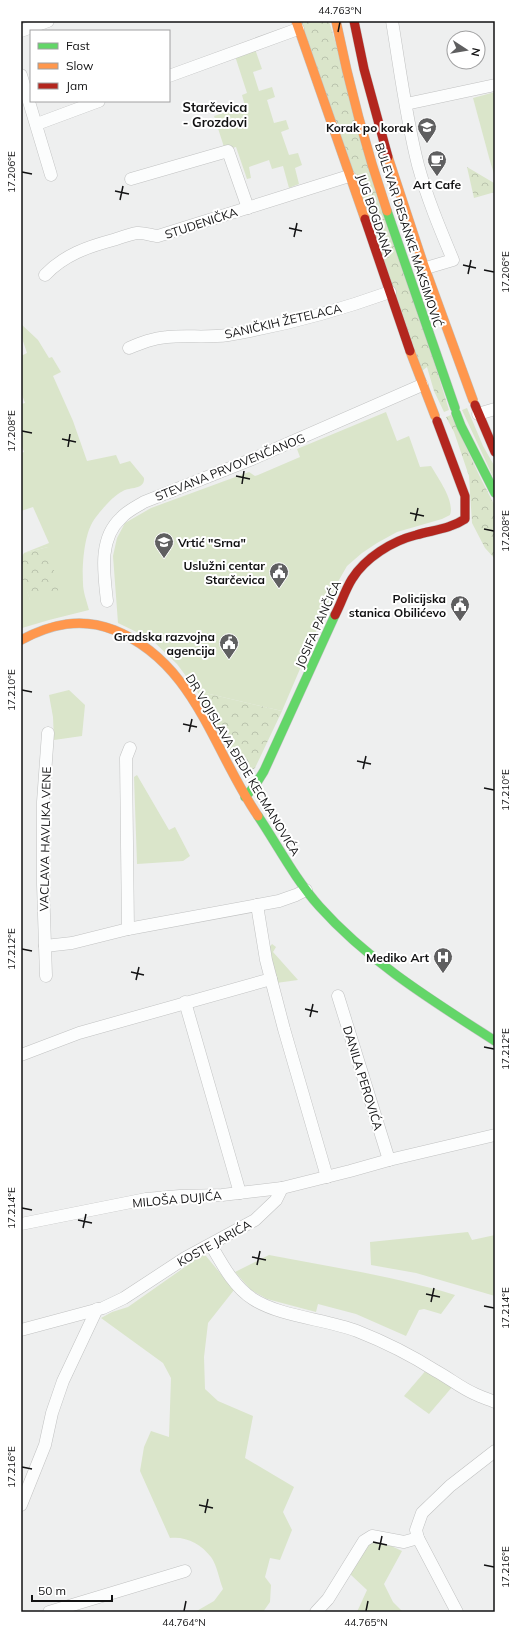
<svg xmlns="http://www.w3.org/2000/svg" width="516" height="1633" font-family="Mulish,sans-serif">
<defs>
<pattern id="forest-crowns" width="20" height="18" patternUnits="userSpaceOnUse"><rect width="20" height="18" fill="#dae5ca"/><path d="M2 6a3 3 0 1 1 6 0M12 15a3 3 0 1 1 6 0" fill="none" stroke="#bac3ad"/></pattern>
</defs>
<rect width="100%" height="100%" fill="#eeefef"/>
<g fill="#dae5ca">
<path d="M255,49L262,69L253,72L259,91L272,87L275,97L267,100L274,123L286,120L289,129L281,132L289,155L298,153L302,165L295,168L299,184L289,188L283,166L272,169L269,160L249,167L251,178L247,179L236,147L225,150L214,116L245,106L242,95L247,93L235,56Z"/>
<path d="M495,92V177L490,161L473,98Z"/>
<path d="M21,324L38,340L49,358L52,357L61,372L53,376L73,421L87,461L116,455L120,464L130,461L144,478C145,490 130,487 123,491C113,496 103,508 96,517C84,531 82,565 83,583C83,592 87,602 89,610L49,620L22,628L21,571L30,600L48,547L24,553L49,543L33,507L21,511V497L22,496L21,492V453L24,452L21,444V404L25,403L21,392V356L27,353L21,335Z"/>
<path d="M467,408L483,446L495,467V481L462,410Z"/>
<path d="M386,412L397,441L409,436L420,467L431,466C438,478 455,501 450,515L442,519L397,532L377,543L362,553L347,566L335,587L282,711L197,691L177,664L151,639L118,623L113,556L117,538L125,523L151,508L249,472L255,476L258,475L300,457L297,449Z"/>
<path d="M69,690L85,705L82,736L54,740L53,717L49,695Z"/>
<path d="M137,775L169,830L175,827L190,856L183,861L137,864L134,777Z"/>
<path d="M272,944L276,947L273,952L298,980L276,983L268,949Z"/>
<path d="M468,1232L472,1240L495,1235V1296L416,1273L371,1265L370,1242Z"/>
<path d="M202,1255L206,1256L234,1290L208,1323L204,1357L205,1389L218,1401L253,1416L245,1458L294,1487L283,1512L292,1530L280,1560L270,1558L265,1577L271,1585L270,1602L263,1612H195L214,1601L223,1589C219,1579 217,1565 211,1557C201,1544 186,1536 170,1538L140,1471L144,1447L151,1431L169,1437L171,1378L163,1363L101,1318L112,1312L128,1307Z"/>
<path d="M269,1255C331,1267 394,1276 455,1295L441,1314L424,1309L419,1310L406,1336L356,1314L318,1304L316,1312L267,1299L251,1290L235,1272Z"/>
<path d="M428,1368L453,1386L429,1414L404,1396Z"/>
<path d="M375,1542H383L402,1551L384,1584L393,1602L403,1612H357L367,1590L350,1574L367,1545Z"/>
</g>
<g fill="url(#forest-crowns)">
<path d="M301,21H329L449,410L444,412L434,391L427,367L422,371Z"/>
<path d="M467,167L494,183L495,192L474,198Z"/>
<path d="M451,415L481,479L495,506V559L485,548L472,523L469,476L454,432L446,417Z"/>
<path d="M48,547L59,590L30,600C26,586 15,567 24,553Z"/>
<path d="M197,691L282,711L255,768L248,772L241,771Z"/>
</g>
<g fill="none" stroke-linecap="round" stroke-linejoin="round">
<defs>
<g id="street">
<path d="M392,21C400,69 406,118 418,165C427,198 440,229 453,260L426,268"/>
<path d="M21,31L48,21"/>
<path d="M21,75L51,175"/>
<path d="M169,76L298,29"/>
<path d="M406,104L495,85"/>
<path d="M37,124L99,101"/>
<path d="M131,179L228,151L248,208"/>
<path d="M45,275C64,255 87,247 113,240C121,238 129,234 137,233C144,232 151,236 158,236L349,176"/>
<path d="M129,348C141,343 153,338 167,337C187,335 207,338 228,335C282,326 337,311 390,292"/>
<path d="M478,414L495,409"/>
<path d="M107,601C104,574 98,539 121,518C127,511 136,507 144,502L250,460L422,385"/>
<path d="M257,905L266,960L284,1029L327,1177"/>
<path d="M128,929L126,758L130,748"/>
<path d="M45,946L72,943L128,929L279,901L296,895L306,890"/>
<path d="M46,976L43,884V802L48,733"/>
<path d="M338,996L389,1160"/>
<path d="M185,1002L240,1193"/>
<path d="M21,1055L79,1033L271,979"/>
<path d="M21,1224L146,1199L180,1196L222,1195L282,1188"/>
<path d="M211,1245C222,1264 234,1287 253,1299C281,1317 326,1319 357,1331C385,1342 411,1355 436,1371C449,1378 461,1388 475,1394C481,1397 488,1399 495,1402"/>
<path d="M21,1330L103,1308L124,1298L185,1258L255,1220L276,1200L282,1188L350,1171L389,1160L495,1135"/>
<path d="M21,1505L45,1445L52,1413L63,1381L97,1309"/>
<path d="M49,1612L185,1571"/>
<path d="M316,1612L328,1599L364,1541L372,1536L404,1542L418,1538"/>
<path d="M457,1612L418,1538L416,1530L422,1513L450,1486L495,1451"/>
</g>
<g id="fast">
<path d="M387,211L455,408"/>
<path d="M456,413L461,426L495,493"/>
<path d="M245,797L254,787L264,771L335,615"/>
<path d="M258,816C278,846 295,879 319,906C369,962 433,1001 495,1041"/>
</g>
<g id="slow">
<path d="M296,21L365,219"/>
<path d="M336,21C349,85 366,149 387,211"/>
<path d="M388,157L422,260L473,400"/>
<path d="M410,351L435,416"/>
<path d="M21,640C51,624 81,617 114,630C195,662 213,751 258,816"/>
</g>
<g id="jam">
<path d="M354,21L364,69L388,157"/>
<path d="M365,219L410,351"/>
<path d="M475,405L495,452"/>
<path d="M335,615C341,604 345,590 352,579C365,558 392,541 416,535C433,530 450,529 465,519V496L437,421"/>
</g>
</defs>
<use href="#street" stroke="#c1c2c2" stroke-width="13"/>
<use href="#fast" stroke="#c1c2c2" stroke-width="10"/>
<use href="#slow" stroke="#c1c2c2" stroke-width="10"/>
<use href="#jam" stroke="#c1c2c2" stroke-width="10"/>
<use href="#street" stroke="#fcfdfd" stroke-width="12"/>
<use href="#fast" stroke="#63d668" stroke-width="9"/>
<use href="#slow" stroke="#ff974d" stroke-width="9"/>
<use href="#jam" stroke="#b3261e" stroke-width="9"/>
</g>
<path fill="none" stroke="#121213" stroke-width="1.5" d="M338,32L340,22M22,172L32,174M115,191L129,194M120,200L123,186M289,228L302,231M294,237L297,223M463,265L476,268M484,270L494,272M468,274L471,260M22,431L32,433M62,439L76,442M68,447L70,434M236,476L250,479M242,484L244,471M410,513L424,516M415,521L418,508M484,529L494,531M22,690L32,692M183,724L197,727M189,732L192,719M357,761L371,764M363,769L366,756M484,788L494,790M22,949L32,951M131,972L144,975M136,980L139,967M305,1009L318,1012M310,1017L313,1004M484,1047L494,1049M22,1208L32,1210M78,1220L92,1223M83,1228L86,1214M252,1257L266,1260M257,1265L260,1251M426,1294L440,1297M431,1302L434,1288M484,1306L494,1308M22,1467L32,1469M199,1505L213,1508M205,1513L208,1499M373,1542L387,1545M379,1550L382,1536M484,1565L494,1567M184,1611L186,1601M366,1611L368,1601"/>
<defs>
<symbol id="school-pin" viewBox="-11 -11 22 30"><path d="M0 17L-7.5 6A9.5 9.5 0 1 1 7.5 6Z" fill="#5f5f60" stroke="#fff"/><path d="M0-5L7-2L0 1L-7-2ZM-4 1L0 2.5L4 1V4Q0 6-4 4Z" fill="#fff"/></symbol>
<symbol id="cafe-pin" viewBox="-11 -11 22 30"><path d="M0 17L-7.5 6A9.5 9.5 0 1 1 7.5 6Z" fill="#5f5f60" stroke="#fff"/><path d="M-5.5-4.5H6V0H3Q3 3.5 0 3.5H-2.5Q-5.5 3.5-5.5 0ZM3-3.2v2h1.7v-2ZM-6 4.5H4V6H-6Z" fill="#fff"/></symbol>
<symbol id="civic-pin" viewBox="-11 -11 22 30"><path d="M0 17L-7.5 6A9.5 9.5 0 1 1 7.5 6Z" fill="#5f5f60" stroke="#fff"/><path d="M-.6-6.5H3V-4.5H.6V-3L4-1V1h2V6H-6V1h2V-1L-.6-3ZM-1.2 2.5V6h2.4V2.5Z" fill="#fff"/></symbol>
<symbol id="hospital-pin" viewBox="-11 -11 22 30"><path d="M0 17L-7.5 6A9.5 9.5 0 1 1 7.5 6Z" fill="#5f5f60" stroke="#fff"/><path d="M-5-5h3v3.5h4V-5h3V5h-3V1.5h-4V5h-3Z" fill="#fff"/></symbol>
</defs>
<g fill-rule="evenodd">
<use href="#school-pin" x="416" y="116" width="22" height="30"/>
<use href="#cafe-pin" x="426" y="149" width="22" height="30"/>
<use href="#school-pin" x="153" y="531" width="22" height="30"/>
<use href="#civic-pin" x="268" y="561" width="22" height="30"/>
<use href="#civic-pin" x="449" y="594" width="22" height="30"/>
<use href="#civic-pin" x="218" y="632" width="22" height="30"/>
<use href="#hospital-pin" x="432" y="946" width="22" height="30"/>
</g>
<g text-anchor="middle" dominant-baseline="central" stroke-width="4" stroke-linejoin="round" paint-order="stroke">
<g font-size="12" font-weight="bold" fill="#121213" stroke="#fff" text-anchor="end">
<text x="413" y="127">Korak po korak</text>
<text x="437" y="184" text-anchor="middle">Art Cafe</text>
<text x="178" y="542" text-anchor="start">Vrtić "Srna"</text>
<text x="265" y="565">Uslužni centar<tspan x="265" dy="14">Starčevica</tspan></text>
<text x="446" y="598">Policijska<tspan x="446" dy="14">stanica Obilićevo</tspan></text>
<text x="215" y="636">Gradska razvojna<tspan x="215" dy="14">agencija</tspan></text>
<text x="429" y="957">Mediko Art</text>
</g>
<g font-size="12" fill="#121213" stroke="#fff">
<text transform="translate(375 215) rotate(71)">JUG BOGDANA</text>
<text transform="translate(201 223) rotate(-18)">STUDENIČKA</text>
<text transform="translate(409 235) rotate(72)">BULEVAR DESANKE MAKSIMOVIĆ</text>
<text transform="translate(283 321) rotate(-13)">SANIČKIH ŽETELACA</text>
<text transform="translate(230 467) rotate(-22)">STEVANA PRVOVENČANOG</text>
<text transform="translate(318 624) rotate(-66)">JOSIFA PANČIĆA</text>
<text transform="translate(243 765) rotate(59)">DR VOJISLAVA ĐEDE KECMANOVIĆA</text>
<text transform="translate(45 839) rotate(-89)">VACLAVA HAVLIKA VENE</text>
<text transform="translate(363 1078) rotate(73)">DANILA PEROVIĆA</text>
<text transform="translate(177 1199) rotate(-5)">MILOŠA DUJIĆA</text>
<text transform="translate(214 1243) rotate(-29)">KOSTE JARIĆA</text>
</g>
<g font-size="13" font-weight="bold" fill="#121213" stroke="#fff">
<text x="215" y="107">Starčevica<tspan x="215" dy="15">- Grozdovi</tspan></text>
</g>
</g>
<rect width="516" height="1633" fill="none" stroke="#ffffff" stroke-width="44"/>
<rect x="30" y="30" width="140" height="72" fill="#ffffff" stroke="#a0a0a1"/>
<rect x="38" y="43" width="20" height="6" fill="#63d668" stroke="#a0a0a1"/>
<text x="66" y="50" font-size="12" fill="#121213">Fast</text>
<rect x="38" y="63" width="20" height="6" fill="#ff974d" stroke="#a0a0a1"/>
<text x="66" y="70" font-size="12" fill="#121213">Slow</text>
<rect x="38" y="83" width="20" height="6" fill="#b3261e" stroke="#a0a0a1"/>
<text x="66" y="90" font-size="12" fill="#121213">Jam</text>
<g transform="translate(466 50) rotate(102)"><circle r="19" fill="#ffffff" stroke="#a0a0a1"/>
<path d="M0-3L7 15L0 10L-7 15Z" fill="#5f5f60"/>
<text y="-6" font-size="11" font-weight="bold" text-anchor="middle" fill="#121213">N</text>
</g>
<path d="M32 1595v6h80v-6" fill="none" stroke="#121213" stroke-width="2"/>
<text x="38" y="1595" font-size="12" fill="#121213" stroke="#ffffff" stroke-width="3" paint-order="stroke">50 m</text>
<rect x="22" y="22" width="472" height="1589" fill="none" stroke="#121213" stroke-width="1.5"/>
<g font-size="10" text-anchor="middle" fill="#121213">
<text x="340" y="14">44.763°N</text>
<text transform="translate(11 172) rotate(-90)" y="4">17.206°E</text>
<text transform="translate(505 272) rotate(-90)" y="4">17.206°E</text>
<text transform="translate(11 431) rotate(-90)" y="4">17.208°E</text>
<text transform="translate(505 531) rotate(-90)" y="4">17.208°E</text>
<text transform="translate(11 690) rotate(-90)" y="4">17.210°E</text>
<text transform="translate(505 790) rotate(-90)" y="4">17.210°E</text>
<text transform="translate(11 949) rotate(-90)" y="4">17.212°E</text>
<text transform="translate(505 1049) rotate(-90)" y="4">17.212°E</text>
<text transform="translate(11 1208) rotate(-90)" y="4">17.214°E</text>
<text transform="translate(505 1308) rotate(-90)" y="4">17.214°E</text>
<text transform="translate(11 1467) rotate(-90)" y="4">17.216°E</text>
<text transform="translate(505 1567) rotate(-90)" y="4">17.216°E</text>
<text x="184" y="1626">44.764°N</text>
<text x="366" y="1626">44.765°N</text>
</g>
</svg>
